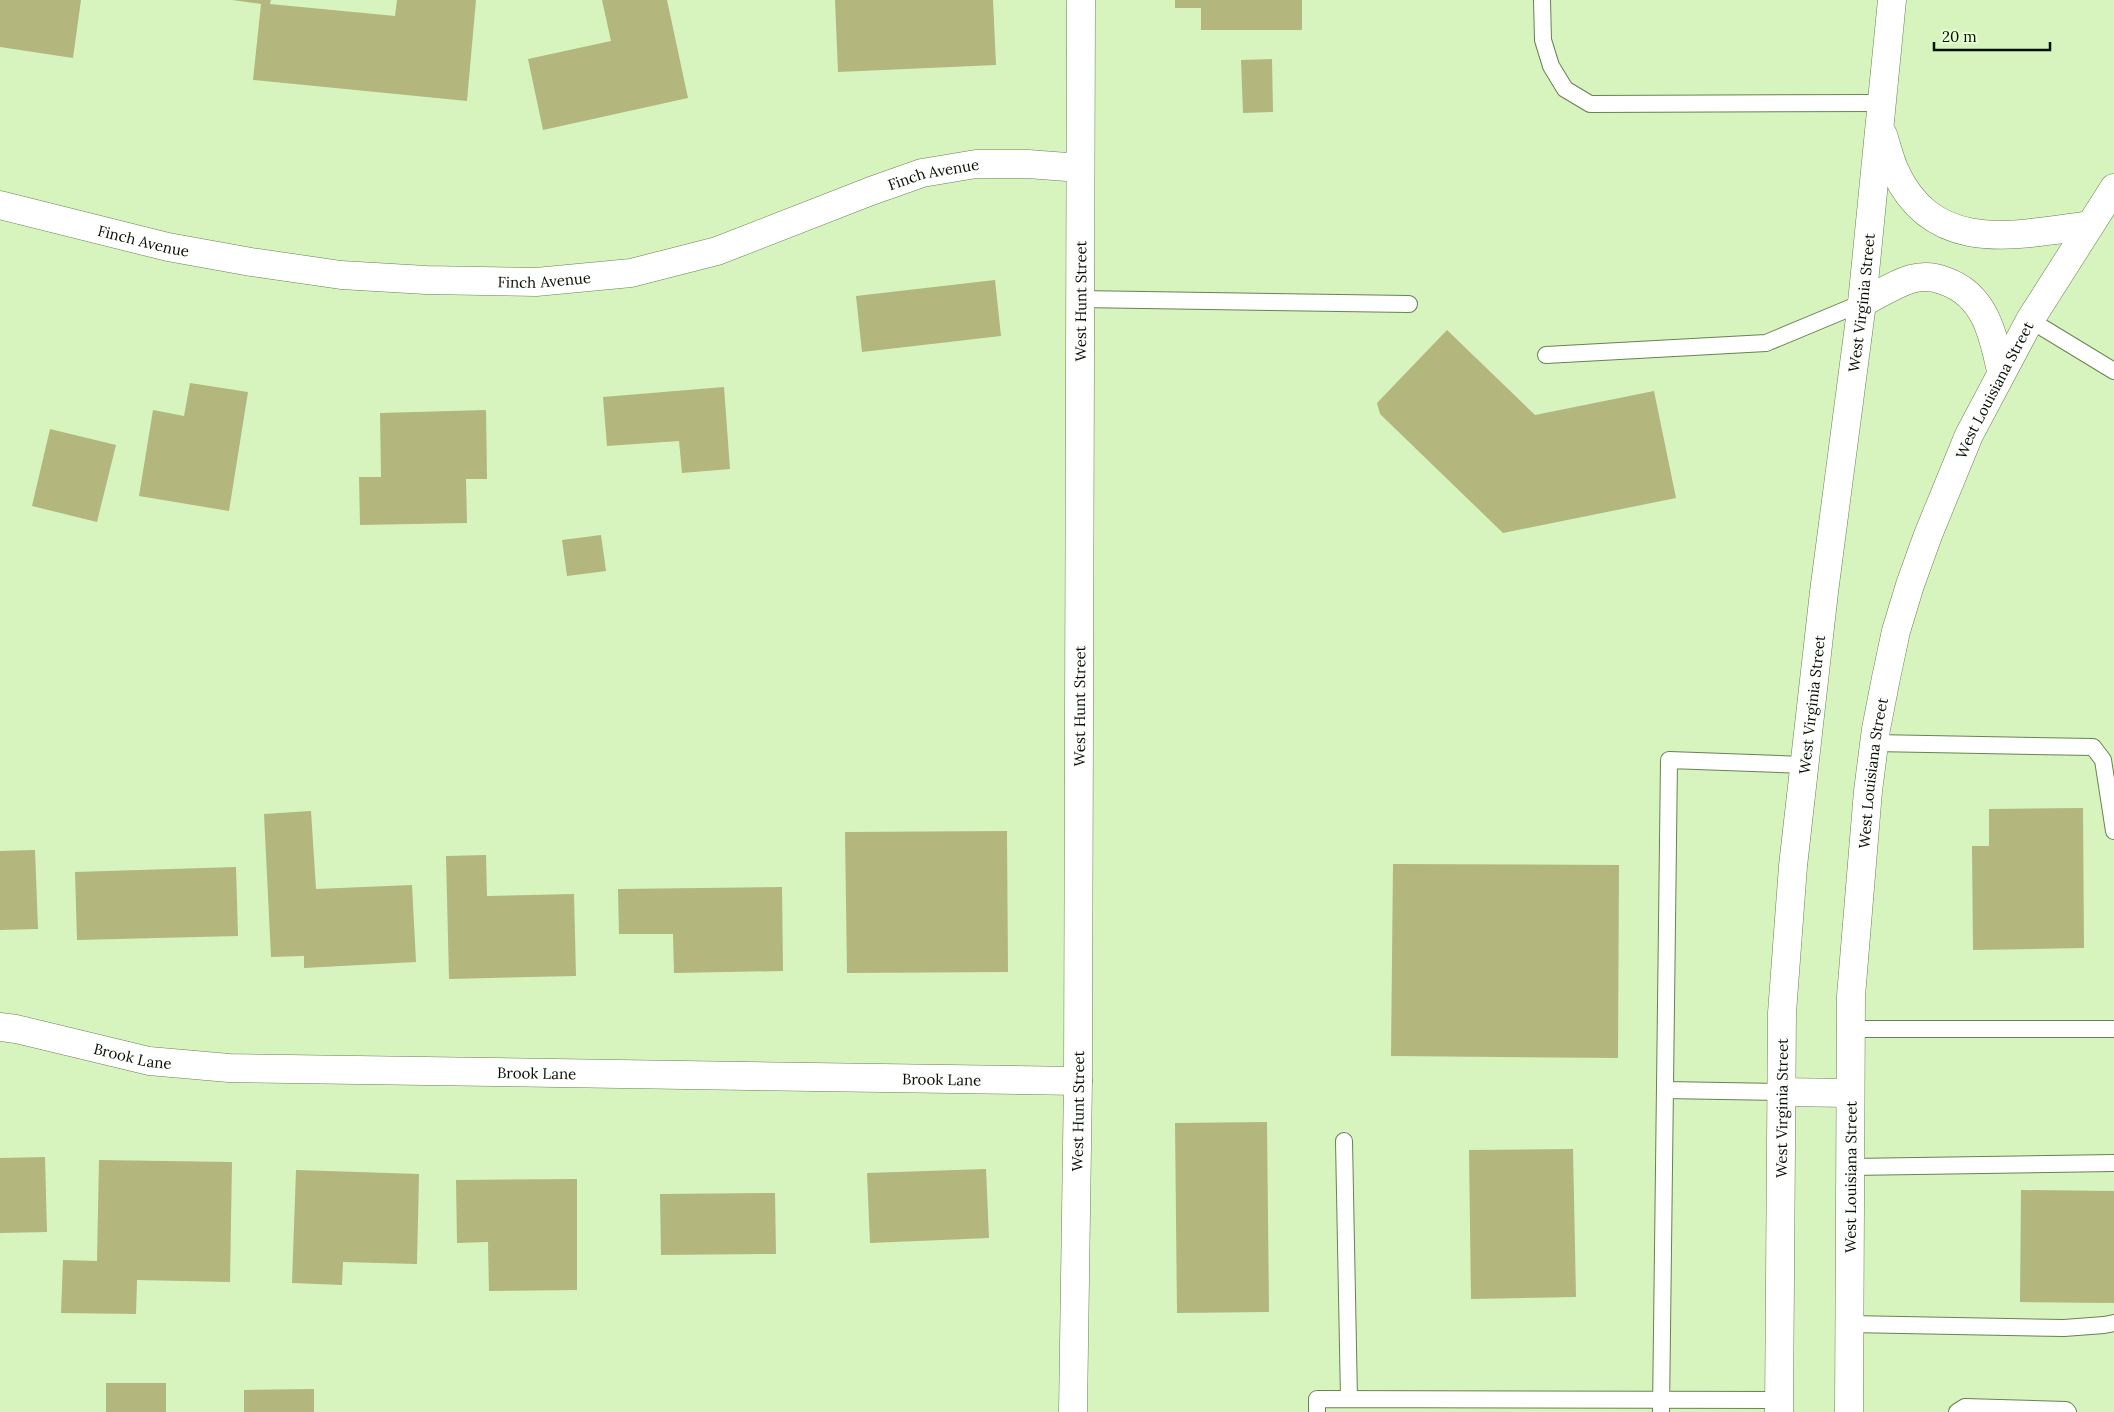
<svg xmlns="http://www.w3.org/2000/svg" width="2114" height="1412" font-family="Lora,serif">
<rect width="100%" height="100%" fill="#d7f4bf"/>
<g fill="#b3b67d">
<path d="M0,0H81L73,58L0,47Z"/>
<path d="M232,0H271L270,4L395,16L397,0H476L467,101L253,80L261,4Z"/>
<path d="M602,0H667L688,98L543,130L528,59L611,41Z"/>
<path d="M835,0H993L996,65L838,72Z"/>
<path d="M1175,0H1302V30H1201V8H1175Z"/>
<path d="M1272,59L1273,112L1243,113L1241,60Z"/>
<path d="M995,280L1001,336L862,352L856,296Z"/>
<path d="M1447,330L1535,415L1654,391L1676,498L1503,533L1380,414L1377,403Z"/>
<path d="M190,383L248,392L229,511L139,496L153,410L184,416Z"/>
<path d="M724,387L730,469L682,473L679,441L607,446L603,397Z"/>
<path d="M486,410L487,479H466L467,523L360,525L359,477H381L380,413Z"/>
<path d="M50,429L116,445L97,522L32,506Z"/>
<path d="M601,535L606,571L567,576L562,540Z"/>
<path d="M2083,808L2084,948L1973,950L1972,846H1989V809Z"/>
<path d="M311,811L316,889L412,885L416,962L304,968V956L271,957L264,814Z"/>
<path d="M1007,831L1008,972L847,973L845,832Z"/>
<path d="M35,850L38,929L0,930V851Z"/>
<path d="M486,855L487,896L574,894L576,976L449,979L446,856Z"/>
<path d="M1393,864L1619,865L1618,1058L1391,1056Z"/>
<path d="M236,867L238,936L77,940L75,872Z"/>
<path d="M782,887L783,971L674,973L673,934H619L618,889Z"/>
<path d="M1267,1122L1269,1312L1177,1313L1175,1123Z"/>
<path d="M1573,1149L1576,1297L1471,1299L1469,1150Z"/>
<path d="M45,1157L47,1232L0,1233V1158Z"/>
<path d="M99,1160L232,1162L230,1282L137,1280L136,1314L61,1313L63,1260L97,1261Z"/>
<path d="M986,1169L989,1238L870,1243L867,1173Z"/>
<path d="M296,1170L419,1174L417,1264L343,1262L342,1285L292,1283Z"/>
<path d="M577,1179V1290L489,1291L488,1242L457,1243L456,1180Z"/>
<path d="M2021,1190L2114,1191V1303L2020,1302Z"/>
<path d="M775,1193L776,1254L661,1255L660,1194Z"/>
<rect x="106" y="1383" width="60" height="29"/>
<path d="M314,1389V1412H244V1390Z"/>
</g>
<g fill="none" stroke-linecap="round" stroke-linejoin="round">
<defs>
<g id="lane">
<path d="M1542,0L1543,40L1551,66L1565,89L1590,104L1882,103"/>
<path d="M1079,299L1409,304"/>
<path d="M2030,320L2114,371"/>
<path d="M1546,355L1766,343L1862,303"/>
<path d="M1874,743L2093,747L2103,760L2114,831"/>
<path d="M1851,1029H2114"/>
<path d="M1665,1090L1780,1092"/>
<path d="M1344,1141L1349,1399"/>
<path d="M1850,1167L2114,1163"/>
<path d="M1849,1324L2064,1328L2104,1325L2114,1323"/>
<path d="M1317,1412V1399L1779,1400"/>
<path d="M1661,1412L1669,760L1804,765"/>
<path d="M1957,1412L1965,1407L2066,1410L2068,1412"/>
</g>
<g id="street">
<path id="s1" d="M0,205L168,247L251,262L341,275L426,280L536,282L631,273L717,251L871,191L922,173L976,164H1028L1080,168"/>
<path id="s2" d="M0,1027L16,1029L149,1061L229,1068L1078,1081"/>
<path id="s3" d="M1073,1412L1078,1081L1081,0"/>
</g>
<g id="secondary">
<path d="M1883,135C1887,147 1890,160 1895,171C1934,256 2016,235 2090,225"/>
<path d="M1862,303C1878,295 1894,284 1911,279C1922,276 1935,277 1945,281C1985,295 1993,334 2001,371"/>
<path d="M1780,1092L1850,1093"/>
<path id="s4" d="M1779,1412L1782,1013L1793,866L1824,592L1862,303L1892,0"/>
<path id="s5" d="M1849,1412L1851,996L1868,791L1876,729L1886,678L1896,631L1910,585L1928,535L1969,435L2030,320L2114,188"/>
</g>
</defs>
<use href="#lane" stroke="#688251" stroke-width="18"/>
<use href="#street" stroke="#688251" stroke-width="29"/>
<use href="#secondary" stroke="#688251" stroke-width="29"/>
<use href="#lane" stroke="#fff" stroke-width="16"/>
<use href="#street" stroke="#fff" stroke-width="28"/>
<use href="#secondary" stroke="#fff" stroke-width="28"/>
</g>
<g text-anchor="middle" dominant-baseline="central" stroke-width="5" stroke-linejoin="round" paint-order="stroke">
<g font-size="15" fill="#060f01" stroke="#e8ffd4">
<text stroke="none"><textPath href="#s1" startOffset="958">Finch Avenue</textPath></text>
<text stroke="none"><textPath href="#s1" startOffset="148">Finch Avenue</textPath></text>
<text stroke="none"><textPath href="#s1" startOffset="552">Finch Avenue</textPath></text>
<text stroke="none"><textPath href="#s3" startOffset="1111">West Hunt Street</textPath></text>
<text stroke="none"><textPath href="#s4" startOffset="1114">West Virginia Street</textPath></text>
<text stroke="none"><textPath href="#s5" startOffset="1045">West Louisiana Street</textPath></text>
<text stroke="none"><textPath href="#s4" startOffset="709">West Virginia Street</textPath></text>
<text stroke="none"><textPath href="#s3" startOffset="706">West Hunt Street</textPath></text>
<text stroke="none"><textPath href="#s5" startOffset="640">West Louisiana Street</textPath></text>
<text stroke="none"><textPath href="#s2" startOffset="136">Brook Lane</textPath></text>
<text stroke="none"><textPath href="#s2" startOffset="541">Brook Lane</textPath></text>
<text stroke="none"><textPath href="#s2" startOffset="946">Brook Lane</textPath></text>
<text stroke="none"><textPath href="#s4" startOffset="304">West Virginia Street</textPath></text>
<text stroke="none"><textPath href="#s3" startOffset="301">West Hunt Street</textPath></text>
<text stroke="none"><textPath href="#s5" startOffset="235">West Louisiana Street</textPath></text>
</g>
</g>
<path d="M1934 42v8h116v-8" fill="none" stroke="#060f01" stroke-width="2.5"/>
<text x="1942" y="42" font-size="15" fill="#060f01" stroke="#e8ffd4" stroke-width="4" paint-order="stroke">20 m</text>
</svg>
